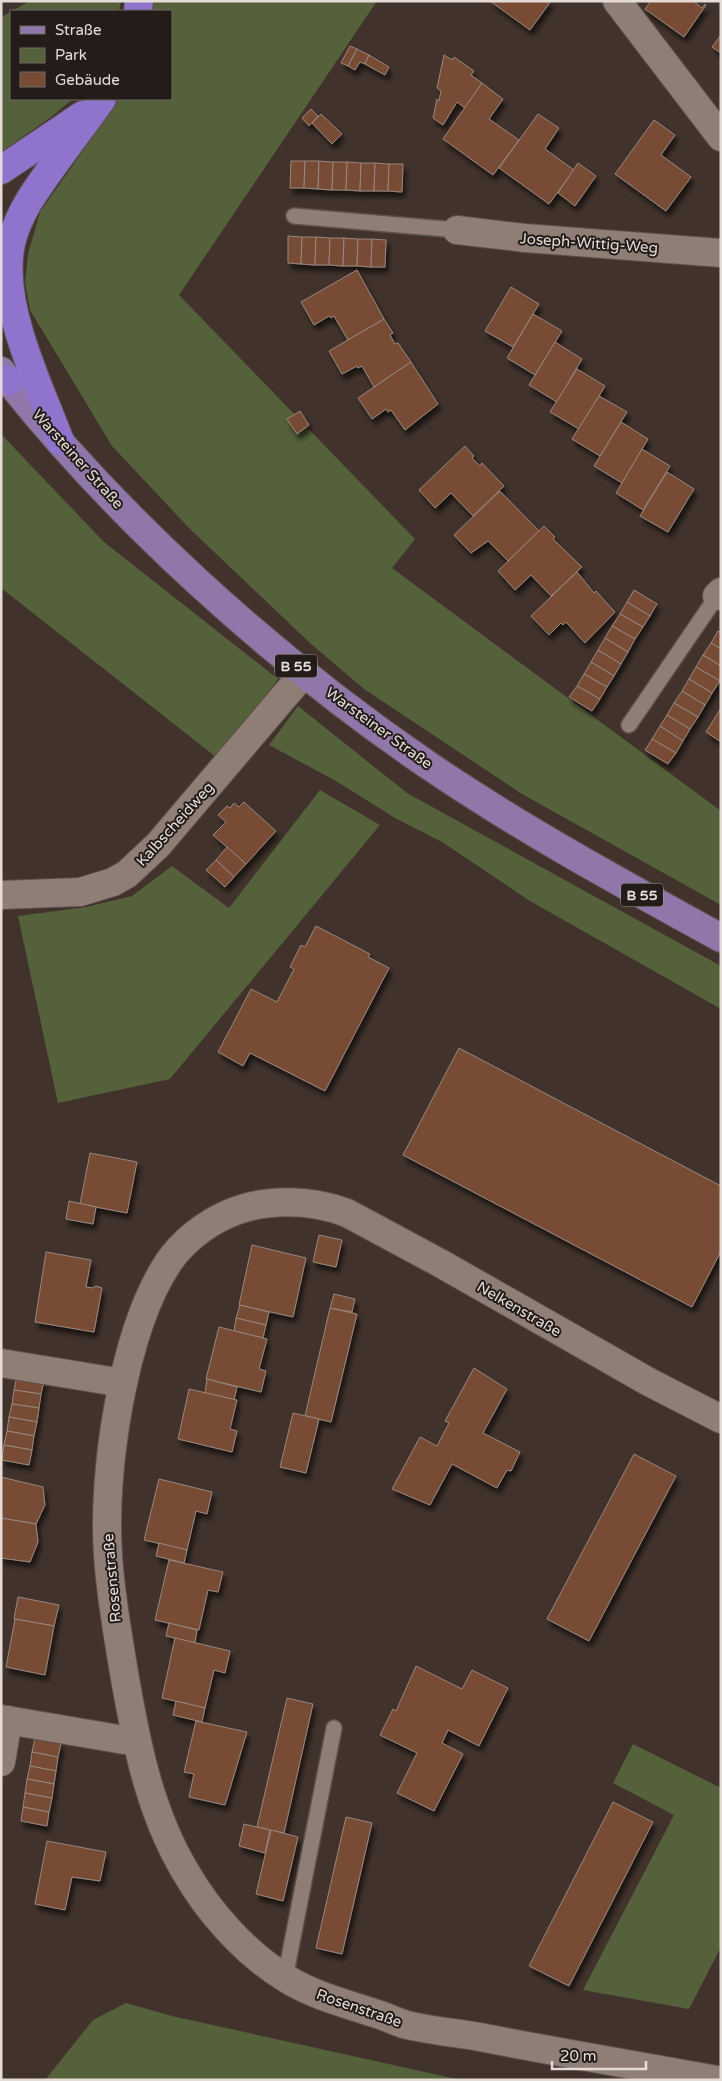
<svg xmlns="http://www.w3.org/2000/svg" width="722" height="2081" font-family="'Varela Round',sans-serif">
<defs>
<filter id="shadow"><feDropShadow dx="3" dy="5.5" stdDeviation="2.5" flood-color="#0009"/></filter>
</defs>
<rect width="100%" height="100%" fill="#41332c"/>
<g fill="#54613a">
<path d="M30,1H121L119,11H12Z"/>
<path d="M151,1H377L179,295L415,539L392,568L721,811V905L522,794L364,689L311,644L189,528L112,446L30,310L25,282L28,254L40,212L119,99H171V11H149Z"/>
<path d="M11,12V99H73L51,117L1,152V17Z"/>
<path d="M1,434L104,542L278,679L221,761L1,588Z"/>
<path d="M298,706L407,793L721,966V1009L530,901L442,842L395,818L336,781L269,745Z"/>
<path d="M320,790L380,825L170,1079L58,1103L18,916L86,907L132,896L172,866L229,908Z"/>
<path d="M633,1744L721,1788V1947L689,2009L583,1990L674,1815L613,1783Z"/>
<path d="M126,2003L172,2016L461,2080H45L93,2020Z"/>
</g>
<g fill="#784b35" stroke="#97877f" filter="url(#shadow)">
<path d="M490,1H551L530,30Z"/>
<path d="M651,1H693L702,8L705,4L706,5L684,37L645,9Z"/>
<path d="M721,35V53L712,47Z"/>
<path d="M350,46L357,49L348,66L341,63Z"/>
<path d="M357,49L369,55L365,64L360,62L355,70L348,66Z"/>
<path d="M369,55L389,67L385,75L365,64Z"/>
<path d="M444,55L452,60L454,57L474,71L471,75L482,83L465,108L457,102L443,125L433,118L437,99L439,101L441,91L437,88Z"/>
<path d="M482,83L503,99L489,119L519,140L493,175L443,139Z"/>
<path d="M311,109L318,116L309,126L302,118Z"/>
<path d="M321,114L342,134L332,144L312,123Z"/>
<path d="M538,114L559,128L545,149L574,170L549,204L499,168Z"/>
<path d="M654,120L675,135L661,155L691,177L666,211L615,174Z"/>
<path d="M291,161H305L304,188H290Z"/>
<path d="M305,161H319L318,189L304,188Z"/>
<path d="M319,161L333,162L332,190L318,189Z"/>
<path d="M333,162H347L346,190H332Z"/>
<path d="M347,162L361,163L360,191L346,190Z"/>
<path d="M361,163H375L374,191H360Z"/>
<path d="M375,163L389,164L388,191H374Z"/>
<path d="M578,163L596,176L575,206L558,193Z"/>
<path d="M389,164H403L402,192L388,191Z"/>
<path d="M288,236L302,237L301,264L288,263Z"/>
<path d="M302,237H316L315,265L301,264Z"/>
<path d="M316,237L330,238L329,265H315Z"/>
<path d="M330,238H344L343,266L329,265Z"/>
<path d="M344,238L358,239L357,266H343Z"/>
<path d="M358,239H372L371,267L357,266Z"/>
<path d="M372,239L386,240L385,267H371Z"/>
<path d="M357,270L384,319L348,340L334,316L331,318L329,316L314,325L301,302Z"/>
<path d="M511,287L539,304L513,347L485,331Z"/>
<path d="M533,314L562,331L535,375L507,358Z"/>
<path d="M384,319L393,333L390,335L395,344L398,343L411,362L374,387L362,366L358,368L357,366L342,374L329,351Z"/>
<path d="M555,342L582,359L557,402L529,385Z"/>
<path d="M411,362L438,404L405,430L391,410L388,412L386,409L372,419L358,398Z"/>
<path d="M577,369L605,386L579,429L550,412Z"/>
<path d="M599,396L627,412L600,456L572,439Z"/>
<path d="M300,411L309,425L297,434L287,419Z"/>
<path d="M621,422L648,439L622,483L594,466Z"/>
<path d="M465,446L474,456L472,458L480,466L482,463L504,486L473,516L451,493L435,508L419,490Z"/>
<path d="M642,449L670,466L643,510L616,493Z"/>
<path d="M667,472L694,489L668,532L640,516Z"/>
<path d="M500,491L539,531L508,561L488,541L471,553L454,535Z"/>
<path d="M544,526L555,537L553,539L582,567L551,596L531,575L515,590L498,571Z"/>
<path d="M577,572L594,593L596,591L615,612L585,643L566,622L563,625L561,623L549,635L531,616Z"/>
<path d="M634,590L657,604L650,616L627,602Z"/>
<path d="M627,602L650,616L643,627L620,614Z"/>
<path d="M620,614L643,627L635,639L612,626Z"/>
<path d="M612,626L635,639L628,652L605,638Z"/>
<path d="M718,631L721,633V649L711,643Z"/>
<path d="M605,638L628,652L621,664L598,650Z"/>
<path d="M711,643L721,649V666L703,655Z"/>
<path d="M598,650L621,664L614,676L591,662Z"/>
<path d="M703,655L721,666L720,681L696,667Z"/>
<path d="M591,662L614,676L607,687L584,674Z"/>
<path d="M696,667L720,681L712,693L689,679Z"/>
<path d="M584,674L607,687L600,699L577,686Z"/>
<path d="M689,679L712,693L705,705L682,691Z"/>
<path d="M577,686L600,699L592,711L569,697Z"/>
<path d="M682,691L705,705L698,717L674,703Z"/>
<path d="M674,703L698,717L690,729L667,715Z"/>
<path d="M721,708V742L706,732Z"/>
<path d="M667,715L690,729L683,741L660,726Z"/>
<path d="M660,726L683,741L676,753L652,739Z"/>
<path d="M652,739L676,753L668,764L645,750Z"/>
<path d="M244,802L276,831L246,864L213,835L226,822L218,815L227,806L230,808L234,803L239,807Z"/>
<path d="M227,847L246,864L234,877L216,860Z"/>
<path d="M216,860L234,877L225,887L206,870Z"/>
<path d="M316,926L370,954L368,957L389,968L325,1091L250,1053L243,1066L218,1052L251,989L277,1002L294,969L290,967L301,945L305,947Z"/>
<path d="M459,1048L721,1186V1251L692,1307L403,1155Z"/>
<path d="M90,1153L137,1162L127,1213L80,1204Z"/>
<path d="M69,1201L96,1207L93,1224L66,1219Z"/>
<path d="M319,1235L342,1240L336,1267L313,1262Z"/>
<path d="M252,1245L306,1258L293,1317L239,1305Z"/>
<path d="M46,1252L91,1260L86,1287L93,1288L96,1286L102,1288L94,1332L35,1322Z"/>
<path d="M334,1294L355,1299L352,1312L330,1308Z"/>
<path d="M240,1305L269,1312L266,1325L236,1318Z"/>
<path d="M330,1308L357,1314L331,1422L305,1416Z"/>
<path d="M236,1318L266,1325L263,1338L234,1331Z"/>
<path d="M219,1327L267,1339L259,1369L266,1371L261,1392L206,1379Z"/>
<path d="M474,1368L507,1389L483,1433L520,1452L511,1471L507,1470L497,1488L452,1464L430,1505L392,1489L420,1437L437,1446L449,1423L445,1421Z"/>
<path d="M17,1376L44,1381L41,1394L14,1390Z"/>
<path d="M207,1379L237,1387L234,1400L205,1393Z"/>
<path d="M189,1389L237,1400L230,1429L237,1431L232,1452L178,1439Z"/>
<path d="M14,1390L41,1394L39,1408L12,1404Z"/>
<path d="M12,1404L39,1408L37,1422L9,1417Z"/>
<path d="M293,1413L319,1419L306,1473L280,1467Z"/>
<path d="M9,1417L37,1422L34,1436L7,1431Z"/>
<path d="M7,1431L34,1436L32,1450L4,1445Z"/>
<path d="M4,1445L32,1450L29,1465L2,1460Z"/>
<path d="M634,1454L676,1476L589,1641L547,1619Z"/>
<path d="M1,1477L43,1487L45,1505L36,1524L1,1518Z"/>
<path d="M159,1479L212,1492L207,1514L196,1511L187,1550L144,1540Z"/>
<path d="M1,1518L36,1524L38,1542L30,1562L1,1558Z"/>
<path d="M159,1543L187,1550L184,1563L156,1556Z"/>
<path d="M169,1560L223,1572L218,1592L208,1590L199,1630L155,1620Z"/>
<path d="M18,1597L59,1605L54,1626L14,1619Z"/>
<path d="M15,1619L54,1626L45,1675L6,1667Z"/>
<path d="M169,1623L197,1630L195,1643L166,1636Z"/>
<path d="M175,1638L230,1651L225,1673L214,1670L205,1708L162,1698Z"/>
<path d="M416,1666L462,1689L472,1670L508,1688L479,1746L448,1730L442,1743L463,1754L434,1811L397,1793L417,1753L380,1735L393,1709L396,1711Z"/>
<path d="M287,1698L313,1704L284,1833L257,1827Z"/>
<path d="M176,1701L205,1708L202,1722L173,1715Z"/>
<path d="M196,1721L247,1732L225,1805L189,1797L194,1774L184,1772Z"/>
<path d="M35,1738L61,1743L58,1757L32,1752Z"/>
<path d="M32,1752L58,1757L56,1771L30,1766Z"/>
<path d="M30,1766L56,1771L54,1784L27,1779Z"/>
<path d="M27,1779L54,1784L52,1798L25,1793Z"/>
<path d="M25,1793L52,1798L49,1812L23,1807Z"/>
<path d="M613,1802L653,1822L569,1986L529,1966Z"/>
<path d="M23,1807L49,1812L47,1826L21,1821Z"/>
<path d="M346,1817L372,1823L342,1954L316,1948Z"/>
<path d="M244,1824L270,1830L265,1853L239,1846Z"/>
<path d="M271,1830L298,1837L283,1901L256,1894Z"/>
<path d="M47,1841L106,1852L100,1881L72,1877L65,1910L35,1904Z"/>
</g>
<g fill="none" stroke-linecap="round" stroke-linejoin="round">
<defs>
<g id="lane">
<path d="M294,216L457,230"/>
<path d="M629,725L717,596"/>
<path d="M285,1978L334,1728"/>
</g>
<g id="street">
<path d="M617,1L721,137"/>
<path d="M457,230L525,238L721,253"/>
<path d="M717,596L721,592"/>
<path d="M1,895L80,892L113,882L127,874L158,845L304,673"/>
<path d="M1,1363L123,1383"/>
<path d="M1,1719L136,1742"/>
<path d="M1,1762L8,1720"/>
<path d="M717,2080C640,2066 562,2053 485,2038C459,2033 432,2031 407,2025C396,2022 385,2016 374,2013C344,2003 315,1996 287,1979C246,1954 209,1913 185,1871C148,1809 135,1737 123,1667C117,1629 110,1592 108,1554C102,1473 123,1331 168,1263C182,1242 205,1224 228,1214C264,1198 311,1199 347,1213L440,1263L649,1382L721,1419"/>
</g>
<path id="primary" d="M1,371C115,517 273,659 425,763C520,828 621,883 721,938"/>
<g id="highway">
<path d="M138,11L139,1"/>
<path d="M1,170L83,115"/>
<path d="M1,378L9,381"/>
<path d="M60,441C40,388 4,315 9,258C10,239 19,218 29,201C51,166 78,133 102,99"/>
</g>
</defs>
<use href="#lane" stroke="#5c504b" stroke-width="18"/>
<use href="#street" stroke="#5c504b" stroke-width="30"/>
<use href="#primary" stroke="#5c504b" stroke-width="30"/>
<use href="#highway" stroke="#5c504b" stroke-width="30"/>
<use href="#lane" stroke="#8e7e76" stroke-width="15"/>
<use href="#street" stroke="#8e7e76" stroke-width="28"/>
<use href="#primary" stroke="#8f77aa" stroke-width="28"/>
<use href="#highway" stroke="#8f73cd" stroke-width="28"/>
</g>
<g text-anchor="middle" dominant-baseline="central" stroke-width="4" stroke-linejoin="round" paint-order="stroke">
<g fill="#231c19" stroke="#aba29e" stroke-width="1">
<rect x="275" y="654.5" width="42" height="23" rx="4"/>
<rect x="621" y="883.5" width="42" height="23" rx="4"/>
</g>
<g font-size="14" font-weight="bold" fill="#e5dcd7">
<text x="296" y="666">B 55</text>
<text x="642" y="895">B 55</text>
</g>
<g font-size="15" fill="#e5dcd7" stroke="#231c19">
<text transform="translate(589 243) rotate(4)">Joseph-Wittig-Weg</text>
<text transform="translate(78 459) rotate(48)">Warsteiner Straße</text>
<text transform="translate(379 728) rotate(36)">Warsteiner Straße</text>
<text transform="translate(175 824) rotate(-48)">Kalbscheidweg</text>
<text transform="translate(519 1309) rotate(30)">Nelkenstraße</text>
<text transform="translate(112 1578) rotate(-95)">Rosenstraße</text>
<text transform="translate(359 2008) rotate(19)">Rosenstraße</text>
</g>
</g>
<rect width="722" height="2081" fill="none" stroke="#e5dcd7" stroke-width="5"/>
<rect x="10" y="10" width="162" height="90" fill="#231c19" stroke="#716965"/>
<rect x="20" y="26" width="25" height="8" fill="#8f77aa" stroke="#716965"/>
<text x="55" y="35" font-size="15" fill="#e5dcd7">Straße</text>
<rect x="20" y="48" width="25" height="15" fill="#54613a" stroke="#716965"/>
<text x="55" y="60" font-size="15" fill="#e5dcd7">Park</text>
<rect x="20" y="72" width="25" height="15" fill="#784b35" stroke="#716965"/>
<text x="55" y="85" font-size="15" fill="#e5dcd7">Gebäude</text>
<path d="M552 2061v8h94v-8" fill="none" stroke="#e5dcd7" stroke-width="2.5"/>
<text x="560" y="2061" font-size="15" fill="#e5dcd7" stroke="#231c19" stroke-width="4" paint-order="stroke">20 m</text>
</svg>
